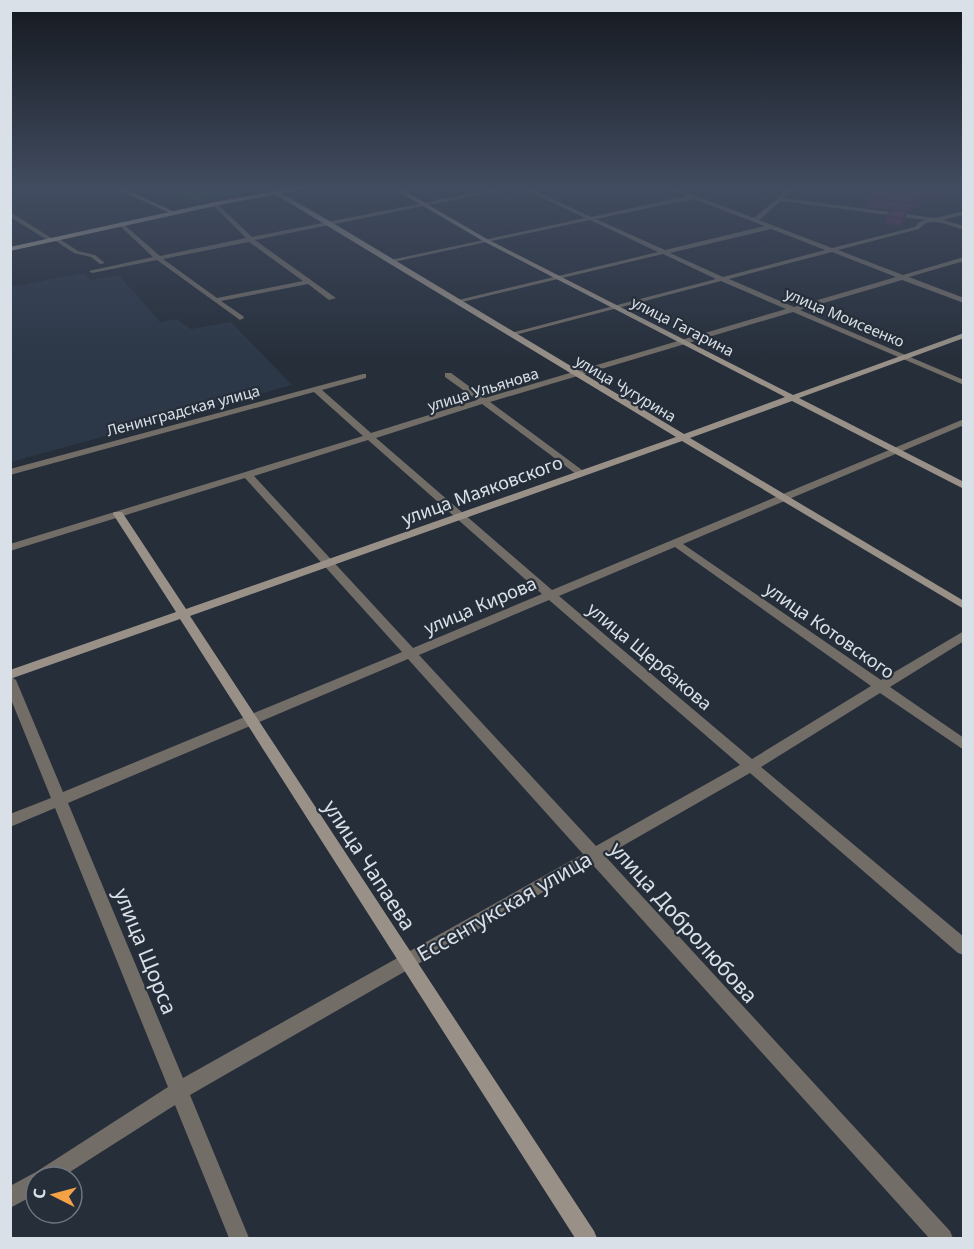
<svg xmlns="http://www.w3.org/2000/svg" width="974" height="1249" font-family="'Noto Sans',sans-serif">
<rect width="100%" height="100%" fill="#262e3a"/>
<path fill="#2c3748" d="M83,273L91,280L119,275L160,322L176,319L191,329L231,322L292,385L11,462V287Z"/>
<path fill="#1b523c" d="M123,186H290L198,200L154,193H137Z"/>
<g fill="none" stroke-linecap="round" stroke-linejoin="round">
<g fill="#726d67" fill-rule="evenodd">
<path d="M509,186H525L591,217L687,196L662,186H670L754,218L778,198L787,186H793L784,198L935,218L964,211V215L943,220L964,226V230C949,226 930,215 919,229L838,250L903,275L964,257V261L909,277L964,298V303L902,280L800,310L964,380V385L793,312L490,402L582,470V474H576L482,404L376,438L552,590L964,419V425L683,544L881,680L964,631V641L890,687L964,738V750L880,693L761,767L964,937V955L958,953L750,773L605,856L950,1231L953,1238H929L592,864L190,1095L249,1238H229L175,1105L62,1177H36V1194L10,1208V1186L36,1172L168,1087L55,808L10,827V814L51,798L10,697V676L16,680L63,792L402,652L245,478L10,551V544L363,436L314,392L10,475V469L363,374H366V378L322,390L371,433L477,400L445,377V373H451L485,398L786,309L721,281L511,336L507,334L716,279L663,254L458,303L454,301L658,252L590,220L389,263L386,261L585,218L519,187L255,240L336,298L329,300L308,284L221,301L243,316L244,318L240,320L157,260L92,273L89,271L153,257L119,225L121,222L160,256L246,238L213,205L215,202L252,237ZM693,199L765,226L665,250L596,219ZM781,201L926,220L919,222L915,227L832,248L759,220ZM771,229L825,250L723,277L670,253ZM249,242L303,281L217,298L163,259ZM832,252L896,277L794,307L729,279ZM368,440L542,594L413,648L254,476ZM675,547L871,686L752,759L559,596ZM549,600L740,765L596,846L419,655ZM408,659L583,854L183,1078L68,803Z"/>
<path d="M10,212L53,239L58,238L78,251L95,255L105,263L100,264L91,257L74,253L54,240L49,241L10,217Z"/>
</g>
<g fill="#999188" fill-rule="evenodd">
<path d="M110,186H118L177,213L172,214Z"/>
<path d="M389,186H396L487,239L793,395L964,333V338L799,398L964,482V489L792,401L690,438L964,601V609L682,441L190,616L594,1231L597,1238H575L180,619L10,679V670L176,612L113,514L114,512H122L186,609L676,437L273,193V191H277L333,223L684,434L785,397L483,241Z"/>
</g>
<g fill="#b8ada1" fill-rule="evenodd">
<path d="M304,186H319L215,206L10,251V247L215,202Z"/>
<path d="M957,186H964V188L958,187Z"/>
</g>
</g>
<g fill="#5a2b52">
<path d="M704,186H742L717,195L704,191Z"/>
<path d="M742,186H757L755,188Z"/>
<path d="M839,186H866L848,192L838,191Z"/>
<path d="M877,186H953L951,191L913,209L910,212L868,207L871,198Z"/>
<path d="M907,212L905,220L901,226L885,223L887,216Z"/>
</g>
<g fill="#4a2342">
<path d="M729,186H742L717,195L718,190Z"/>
<path d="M849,186H866L848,192Z"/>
<path d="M945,186H953L951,191L913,209L910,212L913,203L915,200Z"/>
<path d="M907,212L905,220L901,226L903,218Z"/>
</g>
<g fill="#69325f" stroke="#4a2342" stroke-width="1.5">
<path d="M705,186H729L718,190Z"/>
<path d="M877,186H945L915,200L913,203L871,198Z"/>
<path d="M891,210L907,212L903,218L887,216Z"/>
</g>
<linearGradient id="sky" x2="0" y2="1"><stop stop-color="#151920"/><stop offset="0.52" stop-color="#414c60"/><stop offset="1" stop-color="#414c60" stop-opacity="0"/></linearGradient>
<rect width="974" height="361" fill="url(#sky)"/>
<g text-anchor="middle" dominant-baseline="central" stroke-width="4.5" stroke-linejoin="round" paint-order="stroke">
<g font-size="15" fill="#dae0e7" stroke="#262e3a">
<text transform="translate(845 317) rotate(23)">улица Моисеенко</text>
<text transform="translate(683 326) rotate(27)">улица Гагарина</text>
<text transform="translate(626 388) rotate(31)">улица Чугурина</text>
<text transform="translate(483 389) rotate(-17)">улица Ульянова</text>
<text transform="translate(183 410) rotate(-15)">Ленинградская улица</text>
</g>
<g font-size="18" fill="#dae0e7" stroke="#262e3a">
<text transform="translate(482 490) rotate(-20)">улица Маяковского</text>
<text transform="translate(480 605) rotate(-23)">улица Кирова</text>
<text transform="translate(830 630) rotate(35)">улица Котовского</text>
<text transform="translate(650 656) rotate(40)">улица Щербакова</text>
</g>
<g font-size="21" fill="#dae0e7" stroke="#262e3a">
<text transform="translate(370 865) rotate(57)">улица Чапаева</text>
<text transform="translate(504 906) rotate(-30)">Ессентукская улица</text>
<text transform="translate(684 922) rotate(48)">улица Добролюбова</text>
<text transform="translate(146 951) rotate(68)">улица Щорса</text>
</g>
</g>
<rect width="974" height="1249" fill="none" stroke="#dae0e7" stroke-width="24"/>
<g transform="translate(54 1195) rotate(276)"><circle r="28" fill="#262e3a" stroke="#6e757f" stroke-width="1.5"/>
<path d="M0-4.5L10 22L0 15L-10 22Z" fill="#f5a246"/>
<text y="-9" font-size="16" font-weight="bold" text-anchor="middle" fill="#dae0e7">С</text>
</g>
</svg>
